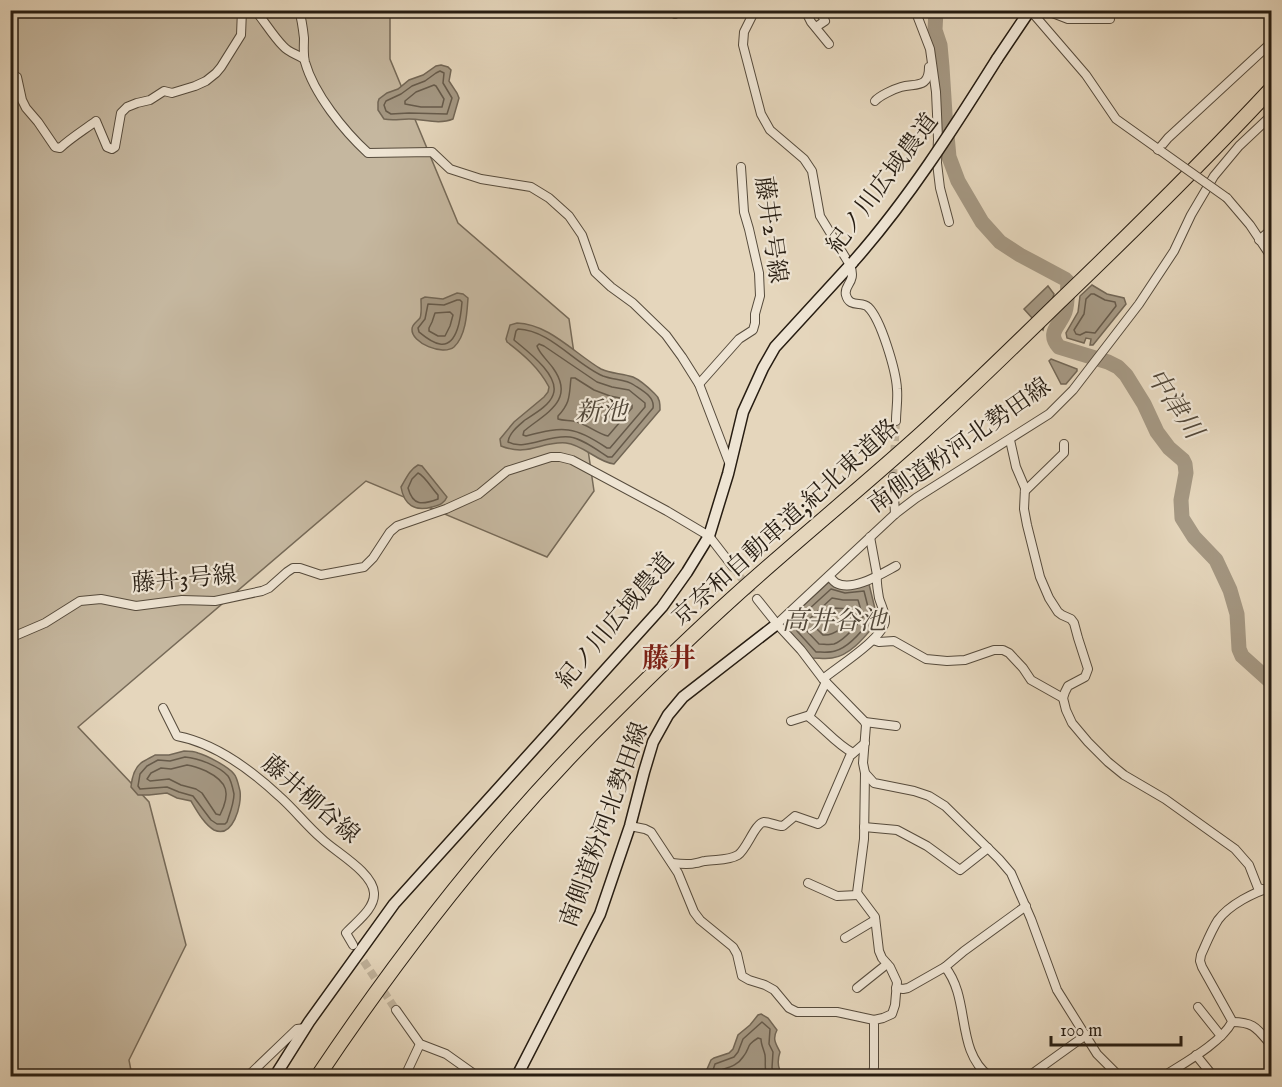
<svg xmlns="http://www.w3.org/2000/svg" width="1282" height="1087" font-family="'IM FELL English','Noto Serif JP',serif">
<rect width="100%" height="100%" fill="#e5d6bc"/>
<filter id="stains"><feTurbulence type="fractalNoise" baseFrequency=".00333" numOctaves="4"/><feColorMatrix values="0 0 0 0 .2 0 0 0 0 .09 0 0 0 0 .02 0 0 0 .5 -.17"/></filter>
<radialGradient id="worn" r=".72"><stop offset=".6" stop-color="#630" stop-opacity="0"/><stop offset="1" stop-color="#630" stop-opacity=".3"/></radialGradient>
<path fill="#c5b79f" stroke="#766a58" stroke-width="1.5" d="M10,11H390V59L458,223L569,319L594,491L547,557L366,481L78,727L149,802L186,945L129,1060L132,1076H11Z"/>
<g fill="#a49782" stroke="#726655" stroke-width="1.5">
<path d="M441,65L448,67L451,70L449,81L457,93L459,98L453,119C439,125 423,119 409,119C400,119 393,121 384,119L378,110V102L379,99L387,93L398,89L409,80L423,75L436,66Z"/>
<path d="M10,74L12,75L17,86L15,100L17,114L14,116H11Z"/>
<path d="M1092,285L1107,294L1124,298L1126,304L1093,345H1090L1091,339L1086,338L1084,343L1067,338L1066,333L1078,312L1080,296Z"/>
<path d="M1048,286L1054,294L1043,330L1024,309Z"/>
<path d="M457,293L463,294L468,298C467,313 466,336 454,347C443,356 411,343 412,329C412,324 417,322 420,318C422,313 421,305 421,299L425,297L443,299Z"/>
<path d="M517,323C549,324 574,353 601,369C611,374 622,373 633,377C640,380 649,388 655,394C660,398 660,404 660,410L614,464C597,462 584,445 566,443C541,441 529,457 501,446L500,439L514,422L544,397L548,392L549,387C539,368 524,355 507,342L506,339L510,325Z"/>
<path d="M1051,359L1077,369V371L1066,384H1061L1049,361Z"/>
<path d="M418,465L422,466L447,497C444,504 439,505 432,507C415,512 404,505 401,487C406,479 409,470 418,465Z"/>
<path d="M829,582L869,584L878,621C867,634 851,656 832,658C826,659 819,658 812,658L789,631L792,624L790,618Z"/>
<path d="M184,751C189,751 194,751 198,753C206,755 229,767 234,774C237,777 239,787 240,791C242,805 233,839 214,830C204,824 197,811 191,801L177,798L167,793L149,795H138L131,787C132,776 136,764 146,760C149,758 152,757 155,755H169Z"/>
<path d="M761,1014L768,1018L777,1030C772,1039 776,1044 780,1052C777,1061 777,1069 784,1076H704L711,1060L714,1058L729,1053L733,1049L738,1035L750,1025L758,1015Z"/>
</g>
<g fill="none" stroke-linecap="round" stroke-linejoin="round">
<g stroke="#665a4a" stroke-width="1.5">
<path d="M440,71L444,73L443,83L452,98L447,114L409,113L391,114L386,111L384,105L386,101L401,94L412,86L425,81L436,73Z"/>
<path d="M434,85L436,86L444,99L442,107H421L405,104V101L416,92Z"/>
<path d="M1091,294H1094L1105,300L1115,302L1116,306L1095,333L1086,332L1080,335L1076,334L1074,330L1084,314L1086,299Z"/>
<path d="M457,300H460L462,302C461,315 458,347 440,344C432,343 425,337 419,332L418,328L425,319L428,304L444,305Z"/>
<path d="M450,312L453,315L450,326L445,336H438L429,331V328L432,322L435,313Z"/>
<path d="M518,329C550,330 575,364 603,376C613,380 626,379 634,385C643,391 655,397 653,408L612,457H608C597,450 583,439 570,437C549,434 525,451 508,442C509,433 518,426 525,420C534,414 549,406 553,395C561,376 526,350 514,340L516,331Z"/>
<path d="M539,344L544,346L597,382L612,387L629,390L645,403V407L610,448H607C573,426 565,426 526,436L523,435L524,431C546,413 576,400 553,368C548,361 539,353 537,346Z"/>
<path d="M571,378H575L594,390L610,396L625,399L632,405V408L608,436C598,434 588,425 577,422C571,420 564,421 558,419V416C571,402 569,395 571,378Z"/>
<path d="M418,473C425,476 432,489 438,495V499C422,505 413,506 408,488L412,479Z"/>
<path d="M831,589L845,593L864,591L871,619C863,630 850,647 835,651C829,653 822,652 816,652L797,631V620Z"/>
<path d="M832,598L843,600H858L863,617C856,626 845,640 834,644C829,645 824,644 819,644L805,629V623Z"/>
<path d="M834,608L851,609L853,615C845,625 836,636 823,635L816,628V625Z"/>
<path d="M185,757C198,758 219,766 228,776C231,780 233,789 234,794C234,803 230,813 227,822L225,824H217L211,820L193,796L179,792L167,787L140,789L138,786L140,774L147,766L158,760L170,761Z"/>
<path d="M187,765C194,766 199,768 206,771C228,782 231,793 220,815L216,814L202,793L196,789L181,785L169,779L150,781L147,779L151,773L161,768L171,769Z"/>
<path d="M711,1076L715,1064L734,1057L738,1052L743,1039L762,1022L770,1029L769,1044L773,1052L772,1068L776,1076"/>
<path d="M718,1076L721,1070C730,1067 738,1065 743,1057C751,1047 745,1046 758,1038L761,1039C761,1045 764,1050 765,1055C766,1063 764,1069 767,1076"/>
</g>
<path stroke="#a49782" stroke-width="15" d="M936,10L935,30L940,45L942,67L945,114L949,157L958,181L982,222L1000,242L1020,255L1065,279L1068,282C1067,292 1068,303 1065,312C1060,326 1046,332 1059,347L1108,362L1118,367L1126,375L1144,404L1157,432L1169,448L1183,460L1185,464L1186,473L1181,500L1182,518L1194,537L1216,560L1230,590L1237,614L1239,649L1242,656L1272,683"/>
<g stroke="#bfb19a" stroke-width="8" stroke-dasharray="8 4" stroke-linecap="butt">
<path d="M893,477L896,421"/>
<path d="M733,567L757,599"/>
<path d="M357,951L396,1010"/>
</g>
<defs>
<g id="street">
<path d="M255,10C265,22 273,36 283,46C289,53 297,54 304,59"/>
<path d="M299,10C302,20 303,29 304,38C304,46 303,54 305,62C314,94 344,131 368,153L432,152L450,169L481,179L531,187L549,198L569,216L582,235L595,272L611,287L633,303L666,335L682,357L699,384L730,465"/>
<path d="M672,10L675,14"/>
<path d="M755,10L744,32L743,45L761,114L770,130L804,159L812,171L820,216L850,265C857,283 843,285 846,295C849,308 862,301 868,307C881,319 896,371 897,389C898,400 896,411 896,421"/>
<path d="M805,10L811,22L829,44"/>
<path d="M915,10L930,49L936,92L937,114L938,139L937,163L940,188L949,222"/>
<path d="M1030,10L1086,75L1116,119L1161,151"/>
<path d="M1030,11L1050,12L1068,19H1110"/>
<path d="M816,27L825,21L819,10"/>
<path d="M10,73L17,77L22,100L26,108L38,122L55,147L60,148C72,137 84,130 96,121L107,147L112,149L115,147L121,113L127,107L137,103L150,100L164,91L172,93L195,86L206,81L216,73L221,67L241,35L242,10"/>
<path d="M875,101C879,96 894,89 901,87C915,83 929,89 929,67"/>
<path d="M1158,150L1168,138L1272,42"/>
<path d="M1227,198L1250,225L1272,258"/>
<path d="M1259,240L1272,229"/>
<path d="M699,384L739,339L753,330L755,323V314L760,296L759,273L749,229L744,212L741,167"/>
<path d="M1010,440L1016,467L1025,488L1024,509L1027,525L1040,577L1049,598L1058,612L1062,615L1071,619L1074,623L1078,638L1088,669L1085,677L1068,686L1065,692L1063,698L1066,710L1072,723L1088,742L1108,762L1124,775L1165,799L1235,849L1249,865L1258,888L1262,889"/>
<path d="M893,477L895,514"/>
<path d="M1025,491L1064,453V444"/>
<path d="M829,576C831,578 833,581 836,583C853,592 881,574 896,566"/>
<path d="M757,599L777,624L801,650L823,679L865,722L866,725L863,763L865,773L874,783L914,791L929,796L945,806L999,859L1011,873L1031,919L1057,990L1097,1054L1119,1076"/>
<path d="M777,624L895,514L916,498L1049,414L1073,390L1139,304L1174,251L1191,215L1214,176L1239,146L1272,115"/>
<path d="M10,638L45,623L80,601L101,599L136,606L182,600L215,601L262,591L269,588L287,572L293,568H300L321,575L364,567L373,558L390,532L397,526L446,509L479,494L507,471L551,457H560L572,460L667,511L709,536L733,567"/>
<path d="M873,640L879,642L894,641L926,659L947,661L965,660L994,650H1003L1009,653L1023,668L1031,680L1063,698"/>
<path d="M823,679C837,667 883,639 885,621C886,614 881,605 879,598C878,591 876,582 877,575L870,537"/>
<path d="M826,682L809,717C825,729 836,744 853,753"/>
<path d="M163,708L177,736C215,743 251,770 279,796C294,809 306,825 321,838C335,852 373,872 374,893C375,909 356,922 346,933L353,945"/>
<path d="M791,721L810,715"/>
<path d="M865,722L896,726"/>
<path d="M865,773L864,839L857,893L875,917L879,951L882,958L890,967L897,982L895,1005L892,1014L883,1018L874,1020V1067L873,1076"/>
<path d="M630,826L645,829L651,832L678,873L694,912L700,920L733,947L737,954L742,976L749,980L765,985L774,990L789,1008L797,1012H837L874,1020"/>
<path d="M864,827L897,830L927,846L960,870L988,848"/>
<path d="M672,863C680,864 689,865 696,863C699,863 702,861 705,861C716,859 728,861 738,855C747,849 755,823 764,822C770,822 776,826 783,826L795,816L818,824L822,821L850,756L865,743"/>
<path d="M808,883L837,896L858,895"/>
<path d="M845,938L875,920"/>
<path d="M945,967L964,951L1026,906"/>
<path d="M857,988L887,964"/>
<path d="M896,988L903,989L908,988L945,967C971,999 955,1050 989,1076"/>
<path d="M1198,1007L1221,1036"/>
<path d="M396,1010L420,1044L446,1054L477,1076"/>
<path d="M1232,1022C1255,1022 1257,1029 1272,1046"/>
<path d="M1196,1055L1213,1076"/>
<path d="M248,1076L297,1029L305,1028"/>
<path d="M405,1076L420,1044"/>
<path d="M1029,1076L1086,1035"/>
<path d="M1164,1076C1184,1063 1221,1043 1232,1022L1231,1019L1202,967L1200,961L1201,955C1206,944 1211,931 1218,920C1229,905 1254,892 1272,887"/>
</g>
<g id="secondary">
<path d="M997,59L1030,10"/>
<path d="M275,1076L309,1022L394,904L662,607L687,572L709,536L728,474L743,412L763,368L775,347L853,262"/>
<path d="M517,1076L600,914L630,826L644,772L653,742L668,715L683,697L777,624"/>
</g>
<path id="highway" d="M318,1076C405,946 502,822 614,712C653,673 693,634 734,597C796,541 860,489 922,433C968,391 1012,348 1057,304C1130,234 1202,163 1272,88"/>
</defs>
<use href="#street" stroke="#564b3c" stroke-width="10"/>
<use href="#secondary" stroke="#271d12" stroke-width="13"/>
<use href="#highway" stroke="#271d12" stroke-width="16"/>
<use href="#street" stroke="#eee4d3" stroke-width="8"/>
<use href="#secondary" stroke="#eee4d3" stroke-width="10"/>
<use href="#highway" stroke="#e5d6bc" stroke-width="14"/>
<defs>
<path id="street-bridge" d="M1161,151L1227,198"/>
<path id="secondary-bridge" d="M853,262C908,200 953,129 997,59"/>
</defs>
<use href="#street-bridge" stroke="#564b3c" stroke-width="10" stroke-linecap="butt"/>
<use href="#secondary-bridge" stroke="#271d12" stroke-width="13" stroke-linecap="butt"/>
<use href="#street-bridge" stroke="#eee4d3" stroke-width="8"/>
<use href="#secondary-bridge" stroke="#eee4d3" stroke-width="10"/>
</g>
<g text-anchor="middle" dominant-baseline="central" stroke-width="4.5" stroke-linejoin="round" paint-order="stroke">
<g font-size="24" fill="#271d12" stroke="#eee4d3">
<text transform="translate(883 184) rotate(-53)">紀ノ川広域農道</text>
<text transform="translate(770 230) rotate(82)">藤井2号線</text>
<text transform="translate(960 446) rotate(-35)">南側道粉河北勢田線</text>
<text transform="translate(786 523) rotate(-42)">京奈和自動車道;紀北東道路</text>
<text transform="translate(184 580) rotate(-5)">藤井3号線</text>
<text transform="translate(616 621) rotate(-50)">紀ノ川広域農道</text>
<text transform="translate(310 800) rotate(41)">藤井柳谷線</text>
<text transform="translate(605 825) rotate(-70)">南側道粉河北勢田線</text>
</g>
<g font-size="26" font-style="italic" fill="#534839" stroke="#eee4d3">
<text transform="translate(1174 404) rotate(56)">中津川</text>
<text x="601" y="412">新池</text>
<text x="834" y="621">高井谷池</text>
</g>
<g font-size="27" font-weight="bold" fill="#7a1f14" stroke="#eee4d3">
<text x="669" y="660">藤井</text>
</g>
</g>
<rect width="1282" height="1087" fill="none" stroke="#e5d6bc" stroke-width="36"/>
<rect x="12" y="12" width="1258" height="1063" fill="none" stroke="#271d12" stroke-width="3"/>
<rect x="18" y="18" width="1246" height="1051" fill="none" stroke="#271d12" stroke-width="1.5"/>
<path d="M1051 1036v9h130v-9" fill="none" stroke="#271d12" stroke-width="3"/>
<text x="1060" y="1036" font-size="18" fill="#271d12" stroke="#eee4d3" stroke-width="4.5" paint-order="stroke">100 m</text>
<rect width="100%" height="100%" filter="url(#stains)"/>
<rect width="100%" height="100%" fill="url(#worn)"/>
</svg>
